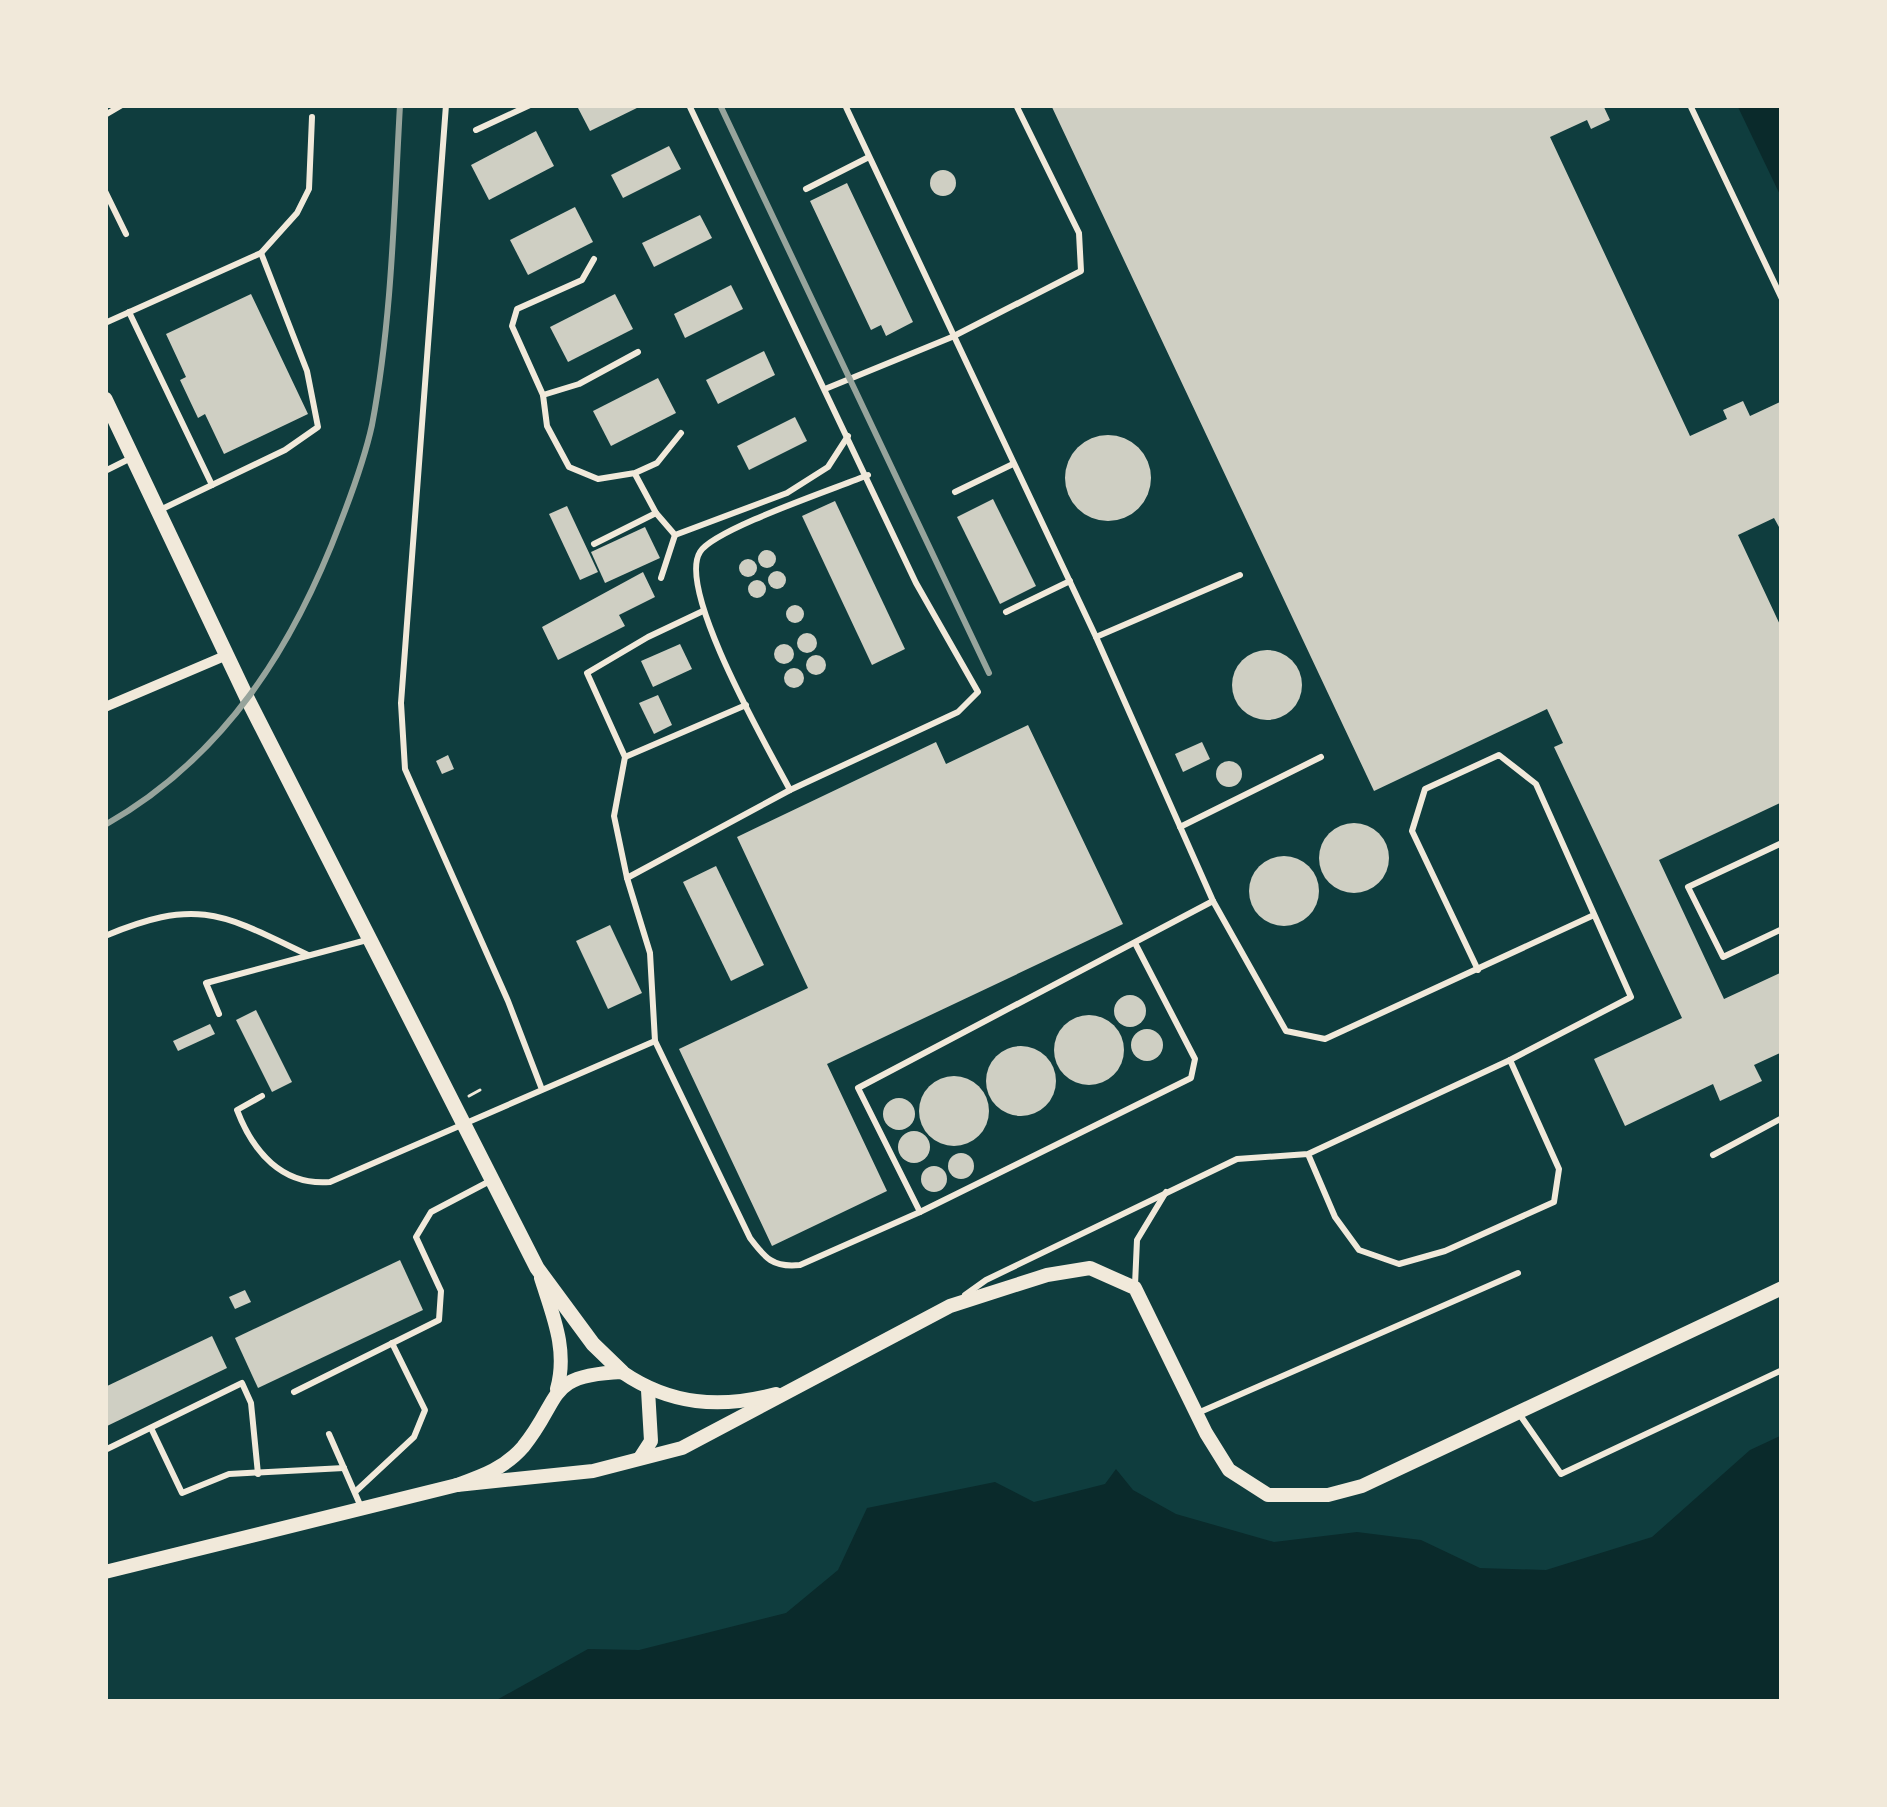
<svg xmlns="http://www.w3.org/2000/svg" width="1887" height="1807" font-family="'IBM Plex Sans',sans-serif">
<rect width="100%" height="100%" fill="#0f3d3e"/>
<g fill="#0a2a2b">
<path d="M1737,105H1782V199Z"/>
<path d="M1782,1435V1702H493L588,1649L639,1650L786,1613L838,1570L867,1508L995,1482L1034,1502L1105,1484L1116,1469L1133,1490L1176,1514L1274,1542L1357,1532L1421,1540L1480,1568L1546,1570L1652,1537L1750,1450Z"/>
</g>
<g fill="#cfcfc3">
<path d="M583,105H643L590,131L578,108Z"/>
<path d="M1051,105H1603L1610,120L1591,129L1587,120L1550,137L1690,436L1727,419L1723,410L1743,401L1750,416L1780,402L1782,407V525L1779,527L1774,518L1738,535L1782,629V802L1659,860L1724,999L1782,972V1052L1754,1065L1762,1081L1720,1101L1713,1084L1625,1126L1594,1059L1682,1018L1554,747L1563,743L1547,709L1374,791Z"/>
<path d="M536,131L554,166L489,200L471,165Z"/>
<path d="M669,146L681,169L623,198L611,175Z"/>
<circle cx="943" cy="183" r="13"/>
<path d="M847,183L913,322L886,336L881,325L871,330L810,201Z"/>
<path d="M575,207L593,242L528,275L510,240Z"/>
<path d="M700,215L712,238L654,267L642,243Z"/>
<path d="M731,285L743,309L685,338L674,314Z"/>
<path d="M251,294L308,414L224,454L205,414L198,418L180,380L186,377L166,334Z"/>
<path d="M615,294L633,329L568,362L550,327Z"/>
<path d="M764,351L775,375L718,404L706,380Z"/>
<path d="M658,378L676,413L611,446L593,411Z"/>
<path d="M795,417L807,441L749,470L737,446Z"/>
<circle cx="1108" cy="478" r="43"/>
<path d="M993,499L1036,586L1000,604L957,517Z"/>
<path d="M835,501L905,649L872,665L802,516Z"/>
<path d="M567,506L598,572L580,580L549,514Z"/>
<path d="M645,527L660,558L605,583L591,552Z"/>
<circle cx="767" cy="559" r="9"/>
<circle cx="748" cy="568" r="9"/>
<circle cx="777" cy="580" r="9"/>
<path d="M643,572L655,597L619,615L625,626L558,660L542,627Z"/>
<circle cx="757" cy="589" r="9"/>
<circle cx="795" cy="614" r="9"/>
<circle cx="807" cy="643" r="10"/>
<circle cx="784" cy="654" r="10"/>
<path d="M680,644L692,669L653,687L641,661Z"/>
<circle cx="1267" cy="685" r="35"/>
<circle cx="816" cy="665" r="10"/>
<circle cx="794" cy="678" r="10"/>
<path d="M658,695L672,725L654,734L639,703Z"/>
<path d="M1028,725L1123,924L827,1064L887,1191L772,1246L679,1049L808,988L737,837L936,742L946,764Z"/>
<path d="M1202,742L1210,759L1183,772L1175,754Z"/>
<path d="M448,755L454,769L442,774L436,761Z"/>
<circle cx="1229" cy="774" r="13"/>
<circle cx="1354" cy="858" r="35"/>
<circle cx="1284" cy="891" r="35"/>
<path d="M716,866L764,965L731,981L683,882Z"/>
<path d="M610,925L642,993L608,1009L576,941Z"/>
<circle cx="1130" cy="1011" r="16"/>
<path d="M256,1010L292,1082L272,1092L236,1020Z"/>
<circle cx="1089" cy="1050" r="35"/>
<path d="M210,1024L215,1034L178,1051L173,1041Z"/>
<circle cx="1147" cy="1045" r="16"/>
<circle cx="1021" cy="1081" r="35"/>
<circle cx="954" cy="1111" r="35"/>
<circle cx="899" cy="1114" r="16"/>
<circle cx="914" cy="1147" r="16"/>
<circle cx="961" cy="1166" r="13"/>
<circle cx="934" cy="1179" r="13"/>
<path d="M400,1260L423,1310L258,1388L235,1338Z"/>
<path d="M245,1290L251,1302L235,1309L229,1297Z"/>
<path d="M212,1336L227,1368L105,1427V1387Z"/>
</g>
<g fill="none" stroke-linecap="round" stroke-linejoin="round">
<path stroke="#f1e9da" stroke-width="3" d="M469,1096L480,1090"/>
<g stroke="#f1e9da" stroke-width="6">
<path d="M446,105L401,703L405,769L508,1001L541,1087"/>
<path d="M845,105L1096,637L1213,901L1286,1031L1325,1039L1594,915"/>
<path d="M1690,105L1782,299"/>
<path d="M105,115L122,105"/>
<path d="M476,130L530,105"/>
<path d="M806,189L869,157"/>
<path d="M105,191L126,234"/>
<path d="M594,259L582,280L517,309L512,326L543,395L547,426L569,467L598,479L635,473L657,463L681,433"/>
<path d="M129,312L212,485"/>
<path d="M105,323L261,253L297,213L309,189L312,117"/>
<path d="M825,389L952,337L1081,271L1079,233L1016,105"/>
<path d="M543,395L579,384L638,352"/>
<path d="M105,471L129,459"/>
<path d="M635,474L656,513L675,535L787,493L828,467L848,436"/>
<path d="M955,492L1013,464"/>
<path d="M160,510L285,450L318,427L307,371L261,253"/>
<path d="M594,544L656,513"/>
<path d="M661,578L675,535"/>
<path d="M703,611L648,637L587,673L625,757L614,816L627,878L650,953L655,1041L750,1238C765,1258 773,1268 800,1265L920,1212L1191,1078L1195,1059L1135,943"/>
<path d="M1006,612L1070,581"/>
<path d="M1096,637L1240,575"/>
<path d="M625,757L746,705"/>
<path d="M790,790C769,750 676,590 700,552C714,529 837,488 868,475"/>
<path d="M1180,827L1321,757"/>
<path d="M1782,843L1688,887L1723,957L1782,929"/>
<path d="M627,878L790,790L958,712L978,692L916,583L689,105"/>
<path d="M105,936C198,897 223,914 308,955"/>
<path d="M1478,970L1412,831L1425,789L1499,755L1536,784L1631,997L1510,1060"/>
<path d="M219,1014L206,983L367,940"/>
<path d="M262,1096L237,1110C253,1152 282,1186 330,1182L655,1041"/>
<path d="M1713,1155L1782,1118"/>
<path d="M920,1212L858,1088L1213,901"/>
<path d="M1135,1285L1137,1240L1166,1192"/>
<path d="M965,1295L986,1280L1237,1159L1308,1154L1510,1060L1559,1169L1554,1202L1445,1251L1399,1264L1359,1250L1335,1217L1308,1154"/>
<path d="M294,1392L439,1320L441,1291L416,1237L431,1212L488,1182"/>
<path d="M1200,1412L1518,1273"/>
<path d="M1520,1415L1561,1474L1782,1370"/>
<path d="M151,1428L182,1493L229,1474L344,1468"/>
<path d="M329,1434L361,1507"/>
<path d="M105,1450L242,1383L251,1403L258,1474"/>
<path d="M355,1492L414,1437L425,1410L392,1343"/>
</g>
<path stroke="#f1e9da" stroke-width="10" d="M105,707L227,655"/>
<g stroke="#f1e9da" stroke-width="14">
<path d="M541,1278C553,1316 568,1350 557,1389"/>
<path d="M640,1458L651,1441L648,1390"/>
<path d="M457,1485L593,1471L682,1448L950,1306L1047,1275L1090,1268L1135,1288L1206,1433L1229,1470L1268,1495H1328L1362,1486L1782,1288"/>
<path d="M105,1572L457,1485C482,1476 505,1468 523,1447C563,1398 544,1375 622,1372C670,1405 720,1409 776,1394"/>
</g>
<path stroke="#f1e9da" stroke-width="15" d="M105,399L247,698L537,1268L593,1344L622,1372"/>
<g stroke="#97a49c" stroke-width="6">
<path d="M720,105L989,673"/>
<path d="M105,825C225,757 294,646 341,521C353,490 365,457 372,425C392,320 394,211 400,105"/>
</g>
</g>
<rect width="1887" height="1807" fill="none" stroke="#f1e9da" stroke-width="216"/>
</svg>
